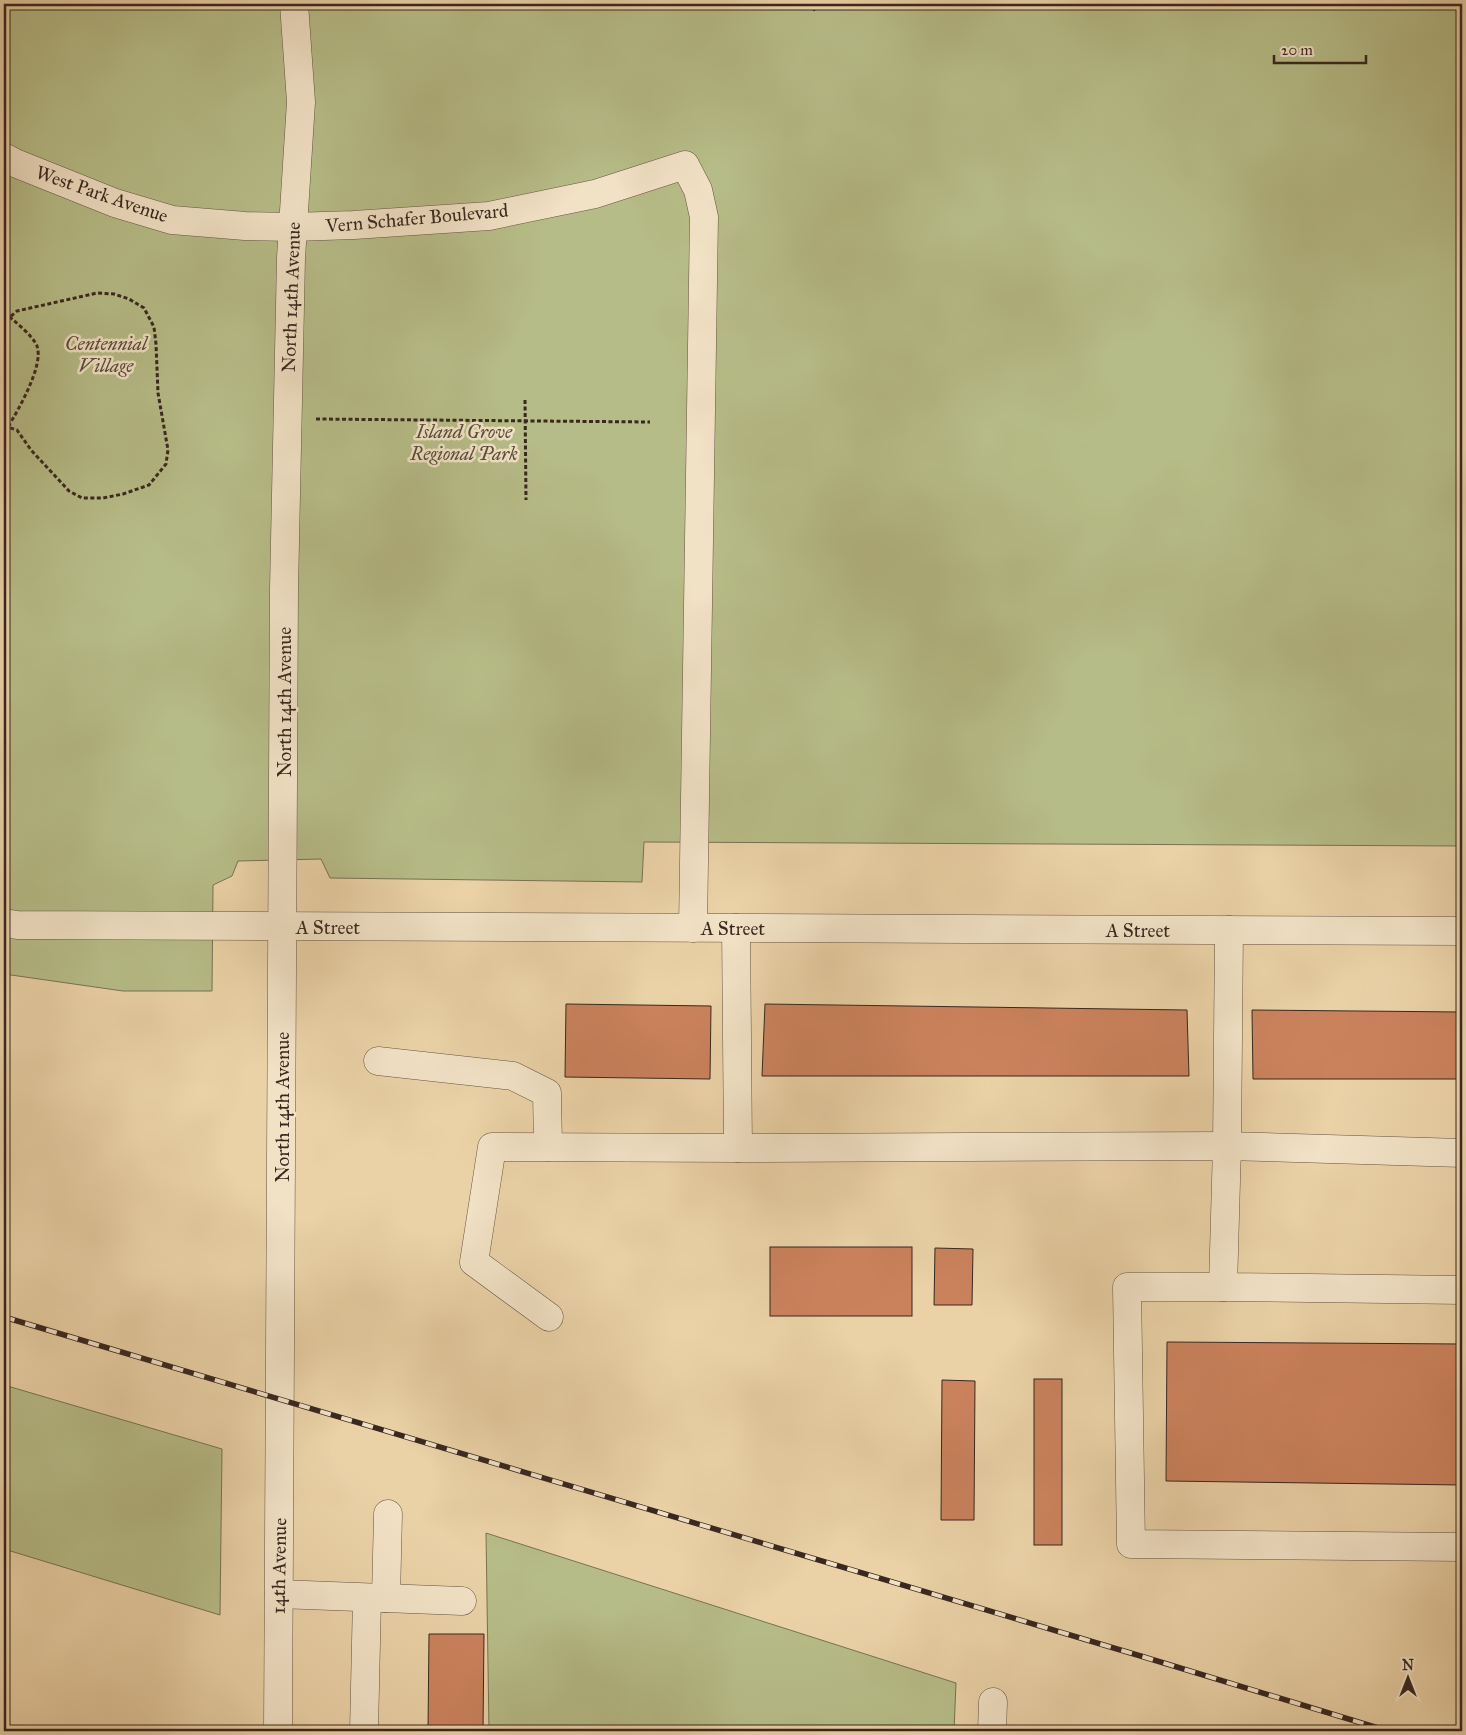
<svg xmlns="http://www.w3.org/2000/svg" width="1466" height="1735" font-family="'IM FELL Great Primer',serif">
<rect width="100%" height="100%" fill="#ead1a6"/>
<filter id="stains"><feTurbulence type="fractalNoise" baseFrequency=".004" numOctaves="4"/><feColorMatrix values="0 0 0 0 .2 0 0 0 0 .09 0 0 0 0 .02 0 0 0 .5 -.17"/></filter>
<radialGradient id="worn" r=".72"><stop offset=".6" stop-color="#630" stop-opacity="0"/><stop offset="1" stop-color="#630" stop-opacity=".3"/></radialGradient>
<g fill="#b6bc87" stroke="#787254">
<path d="M4,4H1462V846L644,842L642,882L330,878L321,859L238,861L232,876L213,885L212,991H123L4,974Z"/>
<path d="M4,1385L222,1449L220,1615L4,1549Z"/>
<path d="M486,1533L956,1683L954,1731H489Z"/>
</g>
<g fill="#ca825d" stroke="#392720">
<path d="M808,4H822L814,11Z"/>
<path d="M566,1004L711,1006L710,1079L565,1077Z"/>
<path d="M765,1004L1187,1010L1189,1076H762Z"/>
<path d="M1252,1010L1462,1012V1079H1253Z"/>
<rect x="770" y="1247" width="142" height="69"/>
<path d="M935,1248L973,1249L972,1305H934Z"/>
<path d="M1167,1342L1462,1344V1485L1166,1481Z"/>
<rect x="1034" y="1379" width="28" height="166"/>
<path d="M942,1380L975,1381L974,1520H941Z"/>
<path d="M429,1634H484L483,1731H428Z"/>
<path d="M112,1726L154,1727V1731H112Z"/>
</g>
<g fill="none" stroke-linecap="round" stroke-linejoin="round">
<defs>
<g id="minor">
<path d="M4,157L15,163L115,203L172,220L245,226L293,227L354,225L489,216L595,194L685,165L698,190L704,217L693,928"/>
<path d="M4,923L17,925L1462,931"/>
<path d="M736,928L738,1148L1227,1146L1223,1287L1462,1290"/>
<path d="M1229,930L1227,1146L1462,1153"/>
<path d="M378,1061L513,1076L547,1093L548,1147"/>
<path d="M1223,1287H1127L1131,1544L1462,1547"/>
<path d="M549,1317L474,1262L492,1147L738,1148"/>
<path d="M279,1594L462,1601"/>
<path d="M386,1598L388,1514"/>
<path d="M278,1731L284,589L291,258L301,102L294,4"/>
<path d="M364,1731L367,1598"/>
<path d="M992,1731L993,1702"/>
</g>
</defs>
<use href="#minor" stroke="#655242" stroke-width="29"/>
<g stroke="#392720" stroke-width="3" stroke-dasharray="4 2.5" stroke-linecap="butt">
<path d="M4,313C13,319 33,336 37,346C44,366 18,410 8,427"/>
<path d="M525,400L526,500"/>
<path d="M316,419L650,422"/>
<path d="M4,426L17,430L31,450L69,491L82,498H103L123,494L149,485L166,464L168,450L158,393L156,344L154,327L144,308L129,299L114,294L97,293L17,311L10,317"/>
</g>
<use href="#minor" stroke="#f1e1c5" stroke-width="28"/>
<defs>
<path id="rail" d="M4,1317L1144,1657L1388,1731"/>
</defs>
<use href="#rail" stroke="#392720" stroke-width="5.5"/>
<use href="#rail" stroke="#f1e1c5" stroke-width="4" stroke-dasharray="11" stroke-linecap="butt"/>
</g>
<g text-anchor="middle" dominant-baseline="central" stroke-width="5" stroke-linejoin="round" paint-order="stroke">
<g font-size="19" fill="#392720" stroke="#f1e1c5">
<text transform="translate(102 194) rotate(19)">West Park Avenue</text>
<text transform="translate(417 218) rotate(-5)">Vern Schafer Boulevard</text>
<text transform="translate(291 297) rotate(-88)">North 14th Avenue</text>
<text transform="translate(284 702) rotate(-90)">North 14th Avenue</text>
<text x="328" y="927">A Street</text>
<text x="733" y="928">A Street</text>
<text x="1138" y="930">A Street</text>
<text transform="translate(282 1107) rotate(-90)">North 14th Avenue</text>
<text transform="translate(279 1566) rotate(-89)">14th Avenue</text>
</g>
<g font-size="19" font-style="italic" fill="#584c3a" stroke="#f1e1c5">
<text x="106" y="343">Centennial<tspan x="106" dy="22">Village</tspan></text>
<text x="464" y="431">Island Grove<tspan x="464" dy="22">Regional Park</tspan></text>
</g>
</g>
<rect width="1466" height="1735" fill="none" stroke="#ead1a6" stroke-width="20"/>
<rect x="5" y="5" width="1456" height="1725" fill="none" stroke="#392720" stroke-width="2.5"/>
<rect x="10" y="10" width="1446" height="1715" fill="none" stroke="#392720"/>
<g transform="translate(1408 1678)" stroke="#f1e1c5" stroke-width="4" paint-order="stroke">
<path d="M0-4L9 19L0 12L-9 19Z" fill="#392720"/>
<text y="-8" font-size="14" font-weight="bold" text-anchor="middle" fill="#392720">N</text>
</g>
<path d="M1274 55v8h92v-8" fill="none" stroke="#392720" stroke-width="2.5"/>
<text x="1281" y="55" font-size="15" fill="#392720" stroke="#f1e1c5" stroke-width="4" paint-order="stroke">20 m</text>
<rect width="100%" height="100%" filter="url(#stains)"/>
<rect width="100%" height="100%" fill="url(#worn)"/>
</svg>
